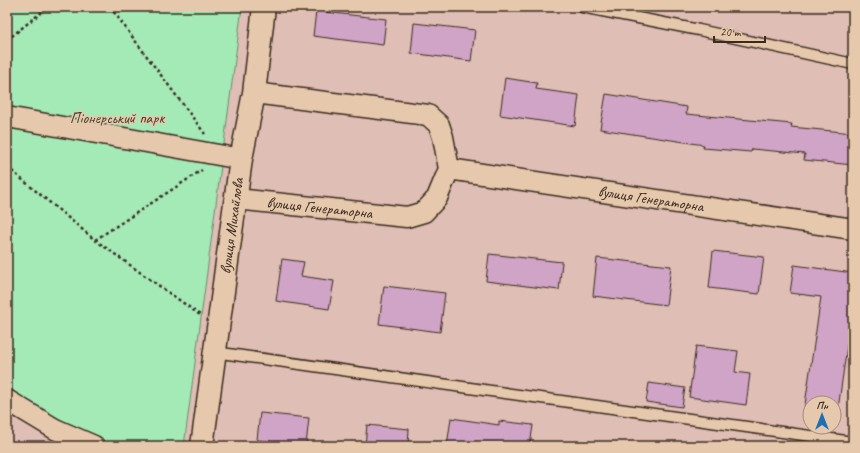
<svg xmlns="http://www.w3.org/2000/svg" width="860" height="453" font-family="Caveat,sans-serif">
<rect width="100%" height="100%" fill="#dfbeb5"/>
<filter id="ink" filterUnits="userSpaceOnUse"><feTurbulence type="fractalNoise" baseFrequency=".025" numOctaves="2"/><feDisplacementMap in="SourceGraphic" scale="8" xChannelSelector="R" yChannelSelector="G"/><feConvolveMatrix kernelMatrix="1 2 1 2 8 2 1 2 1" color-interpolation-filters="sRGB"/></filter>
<g filter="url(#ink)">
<path fill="#a3eab7" stroke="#6f8a6a" d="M7,7H242L184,446H117L106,444L19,397L7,383Z"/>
<g fill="#d0a4c7" stroke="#3b2a1e">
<path d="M316,11L386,19L383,45L313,36Z"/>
<path d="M414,23L475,30L471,61L411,53Z"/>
<path d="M505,78L537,83L536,89L579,95L575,126L500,115Z"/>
<path d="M606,94L687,107L686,114L792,124L791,127L853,133V165L804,160L805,154L752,149L751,152L703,148L704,145L600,129Z"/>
<path d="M713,251L764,257L759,294L709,288Z"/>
<path d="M489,254L562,262L559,290L486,281Z"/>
<path d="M597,258L671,266L666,305L593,296Z"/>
<path d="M282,259L304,262L301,276L334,281L329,309L276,301Z"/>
<path d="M794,265L853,273V304L837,416L834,415V403H810V412L804,411L821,297L790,293Z"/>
<path d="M384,286L445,293L440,332L379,324Z"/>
<path d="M696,346L738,351L735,372L750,374L746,405L689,397Z"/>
<path d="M649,383L685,388L682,407L646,402Z"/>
<path d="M260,413L309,418L306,445L257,440Z"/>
<path d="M451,418L499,425V421L533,425L530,446H447Z"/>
<path d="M367,425L409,429L408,446H365Z"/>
</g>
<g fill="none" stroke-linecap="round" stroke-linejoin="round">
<defs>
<g id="lane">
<path d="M582,7L699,30L853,64"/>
<path d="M214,352L853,442"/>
</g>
<g id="street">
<path d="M7,117L241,159"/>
<path id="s1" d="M449,169L853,229"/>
<path id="s2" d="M236,199L407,217L424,212L437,198L449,169L443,137L439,125L428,115L254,93"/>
<path d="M7,400L55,429L94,446"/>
</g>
<g id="secondary">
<path id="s3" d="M202,446L241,159L254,93L264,7"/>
</g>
</defs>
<use href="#lane" stroke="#3b2a1e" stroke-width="13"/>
<use href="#street" stroke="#3b2a1e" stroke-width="23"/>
<use href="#secondary" stroke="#3b2a1e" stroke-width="25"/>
<g stroke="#3b2a1e" stroke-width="2.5" stroke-dasharray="3 3" stroke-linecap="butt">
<path d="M110,7L205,134"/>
<path d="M7,40L48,7"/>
<path d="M7,167L95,240L200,315"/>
<path d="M95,240L202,170"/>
</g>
<use href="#lane" stroke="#e6c9ad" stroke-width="10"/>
<use href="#street" stroke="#e6c9ad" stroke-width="20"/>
<use href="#secondary" stroke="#e6c9ad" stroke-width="22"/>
</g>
</g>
<g text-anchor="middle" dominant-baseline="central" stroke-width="3" stroke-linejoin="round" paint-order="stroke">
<g font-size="16" fill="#453d2d" stroke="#e6c9ad">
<text x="117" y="118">Піонерський парк</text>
</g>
<g font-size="16" fill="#3b2a1e" stroke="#e6c9ad">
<text stroke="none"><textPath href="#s1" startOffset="204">вулиця Генераторна</textPath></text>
<text stroke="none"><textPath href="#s2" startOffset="84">вулиця Генераторна</textPath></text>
<text stroke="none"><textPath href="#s3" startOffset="222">вулиця Михайлова</textPath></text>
</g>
</g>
<rect width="860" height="453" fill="none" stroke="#e6c9ad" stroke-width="24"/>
<rect x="12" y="12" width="836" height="429" fill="none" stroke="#3b2a1e" stroke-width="1.5" filter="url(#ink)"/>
<g transform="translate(822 415)"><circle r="19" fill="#e6c9ad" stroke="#a28974"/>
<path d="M0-3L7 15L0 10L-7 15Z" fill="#1f6fb2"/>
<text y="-6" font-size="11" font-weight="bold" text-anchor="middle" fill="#3b2a1e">Пн</text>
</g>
<path d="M714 36v6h51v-6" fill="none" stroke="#3b2a1e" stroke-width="2"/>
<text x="720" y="36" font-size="12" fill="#3b2a1e" stroke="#e6c9ad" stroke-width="3" paint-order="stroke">20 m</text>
</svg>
